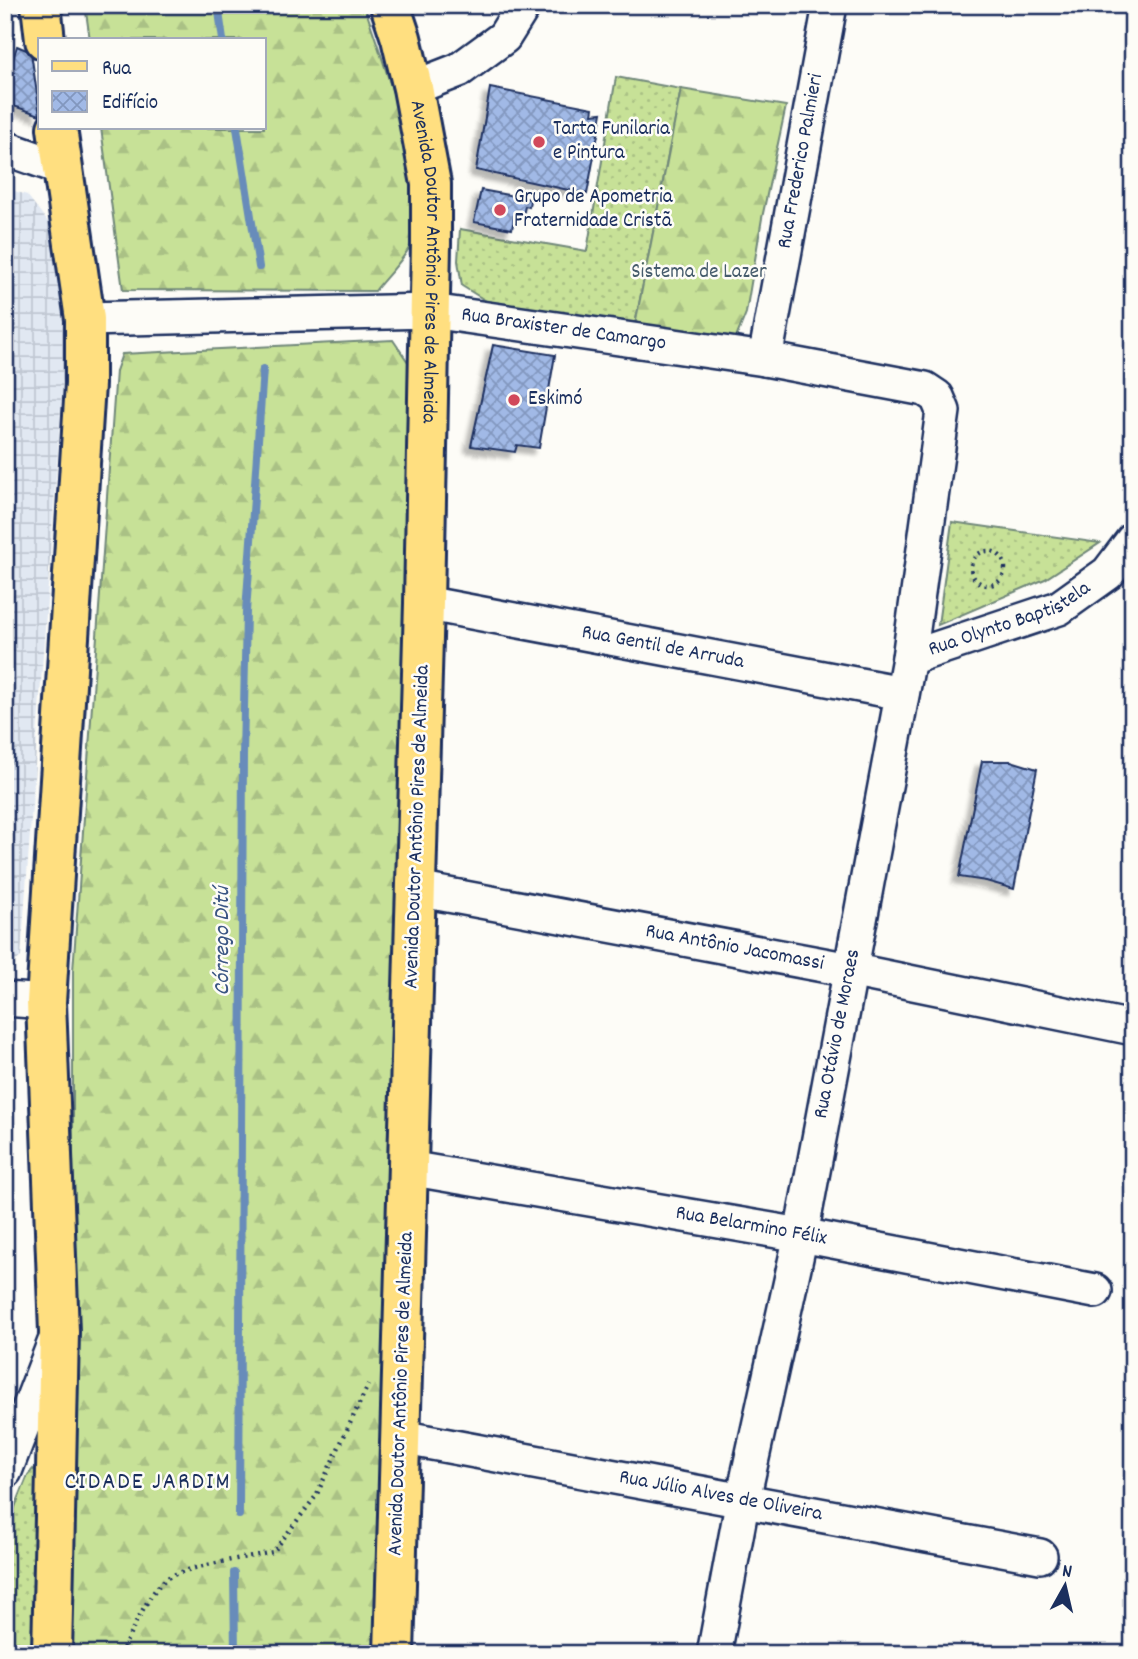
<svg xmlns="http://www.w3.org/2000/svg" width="1138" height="1659" font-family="Dekko,sans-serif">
<defs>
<pattern id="industrial-grid" width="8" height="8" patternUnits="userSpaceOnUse" patternTransform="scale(1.75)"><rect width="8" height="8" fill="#e1e8f2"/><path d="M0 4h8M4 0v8" fill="none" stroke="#c0c7d2"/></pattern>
<pattern id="grass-dots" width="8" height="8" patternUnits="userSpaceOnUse" patternTransform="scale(1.75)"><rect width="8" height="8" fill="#c7e197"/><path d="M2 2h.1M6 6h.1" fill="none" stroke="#aac185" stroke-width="1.8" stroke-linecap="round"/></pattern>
<pattern id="forest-firs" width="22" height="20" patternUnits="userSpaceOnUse" patternTransform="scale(1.75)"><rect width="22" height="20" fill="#c7e197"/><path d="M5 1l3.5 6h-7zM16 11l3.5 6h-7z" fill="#aac185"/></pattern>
<pattern id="building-cross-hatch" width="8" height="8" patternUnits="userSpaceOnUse" patternTransform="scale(1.75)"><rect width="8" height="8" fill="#a1b9e6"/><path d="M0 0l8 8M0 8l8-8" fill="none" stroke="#8297be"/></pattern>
<filter id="shadow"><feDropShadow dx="-6" dy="6" stdDeviation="2" flood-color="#0004"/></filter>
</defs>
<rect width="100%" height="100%" fill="#fdfcf7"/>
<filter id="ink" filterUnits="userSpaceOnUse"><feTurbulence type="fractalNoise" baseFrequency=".0143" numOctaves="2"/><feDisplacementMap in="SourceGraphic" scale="14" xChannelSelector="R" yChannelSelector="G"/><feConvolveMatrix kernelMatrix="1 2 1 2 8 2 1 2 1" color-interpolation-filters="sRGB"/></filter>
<g filter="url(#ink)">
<path fill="url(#industrial-grid)" d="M5,188L27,195L55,231L65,352L21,957L5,970Z"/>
<g fill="url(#grass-dots)" stroke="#71887a" stroke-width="2">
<path d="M616,77L681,89L635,325L488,302L462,286L458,261L460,229L587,251Z"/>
<path d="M952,522L1100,543L1045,579L938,625Z"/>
<path d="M33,1469L37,1473L31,1654H5V1532L28,1475Z"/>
</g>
<g fill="url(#forest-firs)" stroke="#71887a" stroke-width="2">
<path d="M85,5H364C385,67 426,175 413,239C410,253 384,279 375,291L123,290L101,128H264V40H90Z"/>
<path d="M681,89L786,106L762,218L746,313L736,338L724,340L635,325Z"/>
<path d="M393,340L412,368L381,1654H59L73,1305V971L116,371L122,354Z"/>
</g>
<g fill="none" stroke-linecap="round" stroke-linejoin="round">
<g stroke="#688cba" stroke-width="8">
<path d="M218,5L223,40"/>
<path d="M237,128L259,267"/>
<path d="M239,1515L243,756L246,612L263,369"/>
<path d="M234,1573L235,1654"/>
</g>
</g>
<g fill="url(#building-cross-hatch)" stroke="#1b2f5e" stroke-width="2" filter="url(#shadow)">
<path d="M17,46L31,52L40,115L5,103V83Z"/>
<path d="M490,88L593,108L592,114L602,113L587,194L476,170Z"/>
<path d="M481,190L530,199L529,207L525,206L523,215L515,213L512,229L474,222Z"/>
<path d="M493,345L555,355L539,448L517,445L515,452L471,446Z"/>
<path d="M982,761H1011L1037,769L1014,889L986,881L959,877Z"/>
</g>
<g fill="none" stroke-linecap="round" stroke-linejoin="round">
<defs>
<g id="minor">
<path d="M413,88L459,70L504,37L524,5"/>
<path d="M5,148L62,168"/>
<path id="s1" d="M85,319L431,311L765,359L925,389L937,397L943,411L909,658L801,1235L743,1499L714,1654"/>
<path id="s2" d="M765,359L830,5"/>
<path id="s3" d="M424,603L902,693"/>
<path id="s4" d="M909,658L1059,608L1108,573L1133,540"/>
<path id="s5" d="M416,889L850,970L1133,1028"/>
<path d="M5,999L46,1002"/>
<path id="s6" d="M408,1168L801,1235L1095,1291"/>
<path id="s7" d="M400,1437L1040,1556"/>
<path d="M5,1471L54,1344"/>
</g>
<g id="major">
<path d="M41,5L45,40"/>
<path id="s8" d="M390,5L401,38L413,88L431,184V244L424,603L394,1654"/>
<path d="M52,1654L59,1332L46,1002L85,384V319L57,128"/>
</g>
</defs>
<use href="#minor" stroke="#1b2f5e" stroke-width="38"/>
<use href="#major" stroke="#1b2f5e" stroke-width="44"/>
<g stroke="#1b2f5e" stroke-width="4.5" stroke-dasharray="2 5" stroke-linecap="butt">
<circle cx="988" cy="568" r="17"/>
<path d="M120,1654C131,1634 149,1591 166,1579C182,1567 250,1557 273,1552L316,1496L368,1385"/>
</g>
<use href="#minor" stroke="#fdfcf7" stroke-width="33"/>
<use href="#major" stroke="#ffdf80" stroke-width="38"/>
</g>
</g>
<g fill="#d1495b" stroke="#fdfcf7" stroke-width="2.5">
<circle cx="539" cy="142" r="7"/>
<circle cx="500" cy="210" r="7"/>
<circle cx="514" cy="400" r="7"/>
</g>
<g text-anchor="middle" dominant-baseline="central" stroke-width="5" stroke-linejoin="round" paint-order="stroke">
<g font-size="21" fill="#1b2f5e" stroke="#fdfcf7" text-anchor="start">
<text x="553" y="130">Tarta Funilaria<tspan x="553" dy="24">e Pintura</tspan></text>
<text x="514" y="198">Grupo de Apometria<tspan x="514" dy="24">Fraternidade Cristã</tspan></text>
<text x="528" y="400">Eskimó</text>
</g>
<g font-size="21" fill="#1b2f5e" stroke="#fdfcf7">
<text stroke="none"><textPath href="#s2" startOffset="201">Rua Frederico Palmieri</textPath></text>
<text stroke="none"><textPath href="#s8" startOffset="261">Avenida Doutor Antônio Pires de Almeida</textPath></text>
<text stroke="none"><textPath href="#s1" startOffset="480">Rua Braxister de Camargo</textPath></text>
<text stroke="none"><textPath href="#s4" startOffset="108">Rua Olynto Baptistela</textPath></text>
<text stroke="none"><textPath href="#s3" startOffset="243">Rua Gentil de Arruda</textPath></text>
<text transform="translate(418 827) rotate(-88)">Avenida Doutor Antônio Pires de Almeida</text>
<text stroke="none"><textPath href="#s5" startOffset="324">Rua Antônio Jacomassi</textPath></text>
<text transform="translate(838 1034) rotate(-79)">Rua Otávio de Moraes</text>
<text stroke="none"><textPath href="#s6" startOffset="348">Rua Belarmino Félix</textPath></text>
<text transform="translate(402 1394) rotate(-88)">Avenida Doutor Antônio Pires de Almeida</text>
<text stroke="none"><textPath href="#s7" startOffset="326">Rua Júlio Alves de Oliveira</textPath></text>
</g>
<g font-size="21" fill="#465c6c" stroke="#fdfcf7">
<text x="699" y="273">Sistema de Lazer</text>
</g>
<g font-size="23" font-style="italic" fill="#3b5684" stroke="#fdfcf7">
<text transform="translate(223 941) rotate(-90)">Córrego Ditú</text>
</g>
<g font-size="24" letter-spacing="2" fill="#1b2f5e" stroke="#fdfcf7">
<text x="148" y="1483">CIDADE JARDIM</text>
</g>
</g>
<rect width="1138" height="1659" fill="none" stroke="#fdfcf7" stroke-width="28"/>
<rect x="14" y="14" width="1110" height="1631" fill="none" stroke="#1b2f5e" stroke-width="2.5" filter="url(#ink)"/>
<rect x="38" y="38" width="228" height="91" fill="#fdfcf7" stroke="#a3aaba" stroke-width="2"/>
<rect x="52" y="61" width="35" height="10" fill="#ffdf80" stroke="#a3aaba" stroke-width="2"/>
<text x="102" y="74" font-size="21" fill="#1b2f5e">Rua</text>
<rect x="52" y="91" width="35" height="21" fill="url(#building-cross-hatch)" stroke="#a3aaba" stroke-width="2"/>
<text x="102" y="108" font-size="21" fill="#1b2f5e">Edifício</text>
<g transform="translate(1065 1586) rotate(8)" stroke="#fdfcf7" stroke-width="5" paint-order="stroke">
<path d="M0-5L12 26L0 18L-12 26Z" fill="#1b2f5e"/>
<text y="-10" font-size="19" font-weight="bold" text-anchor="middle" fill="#1b2f5e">N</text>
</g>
</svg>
